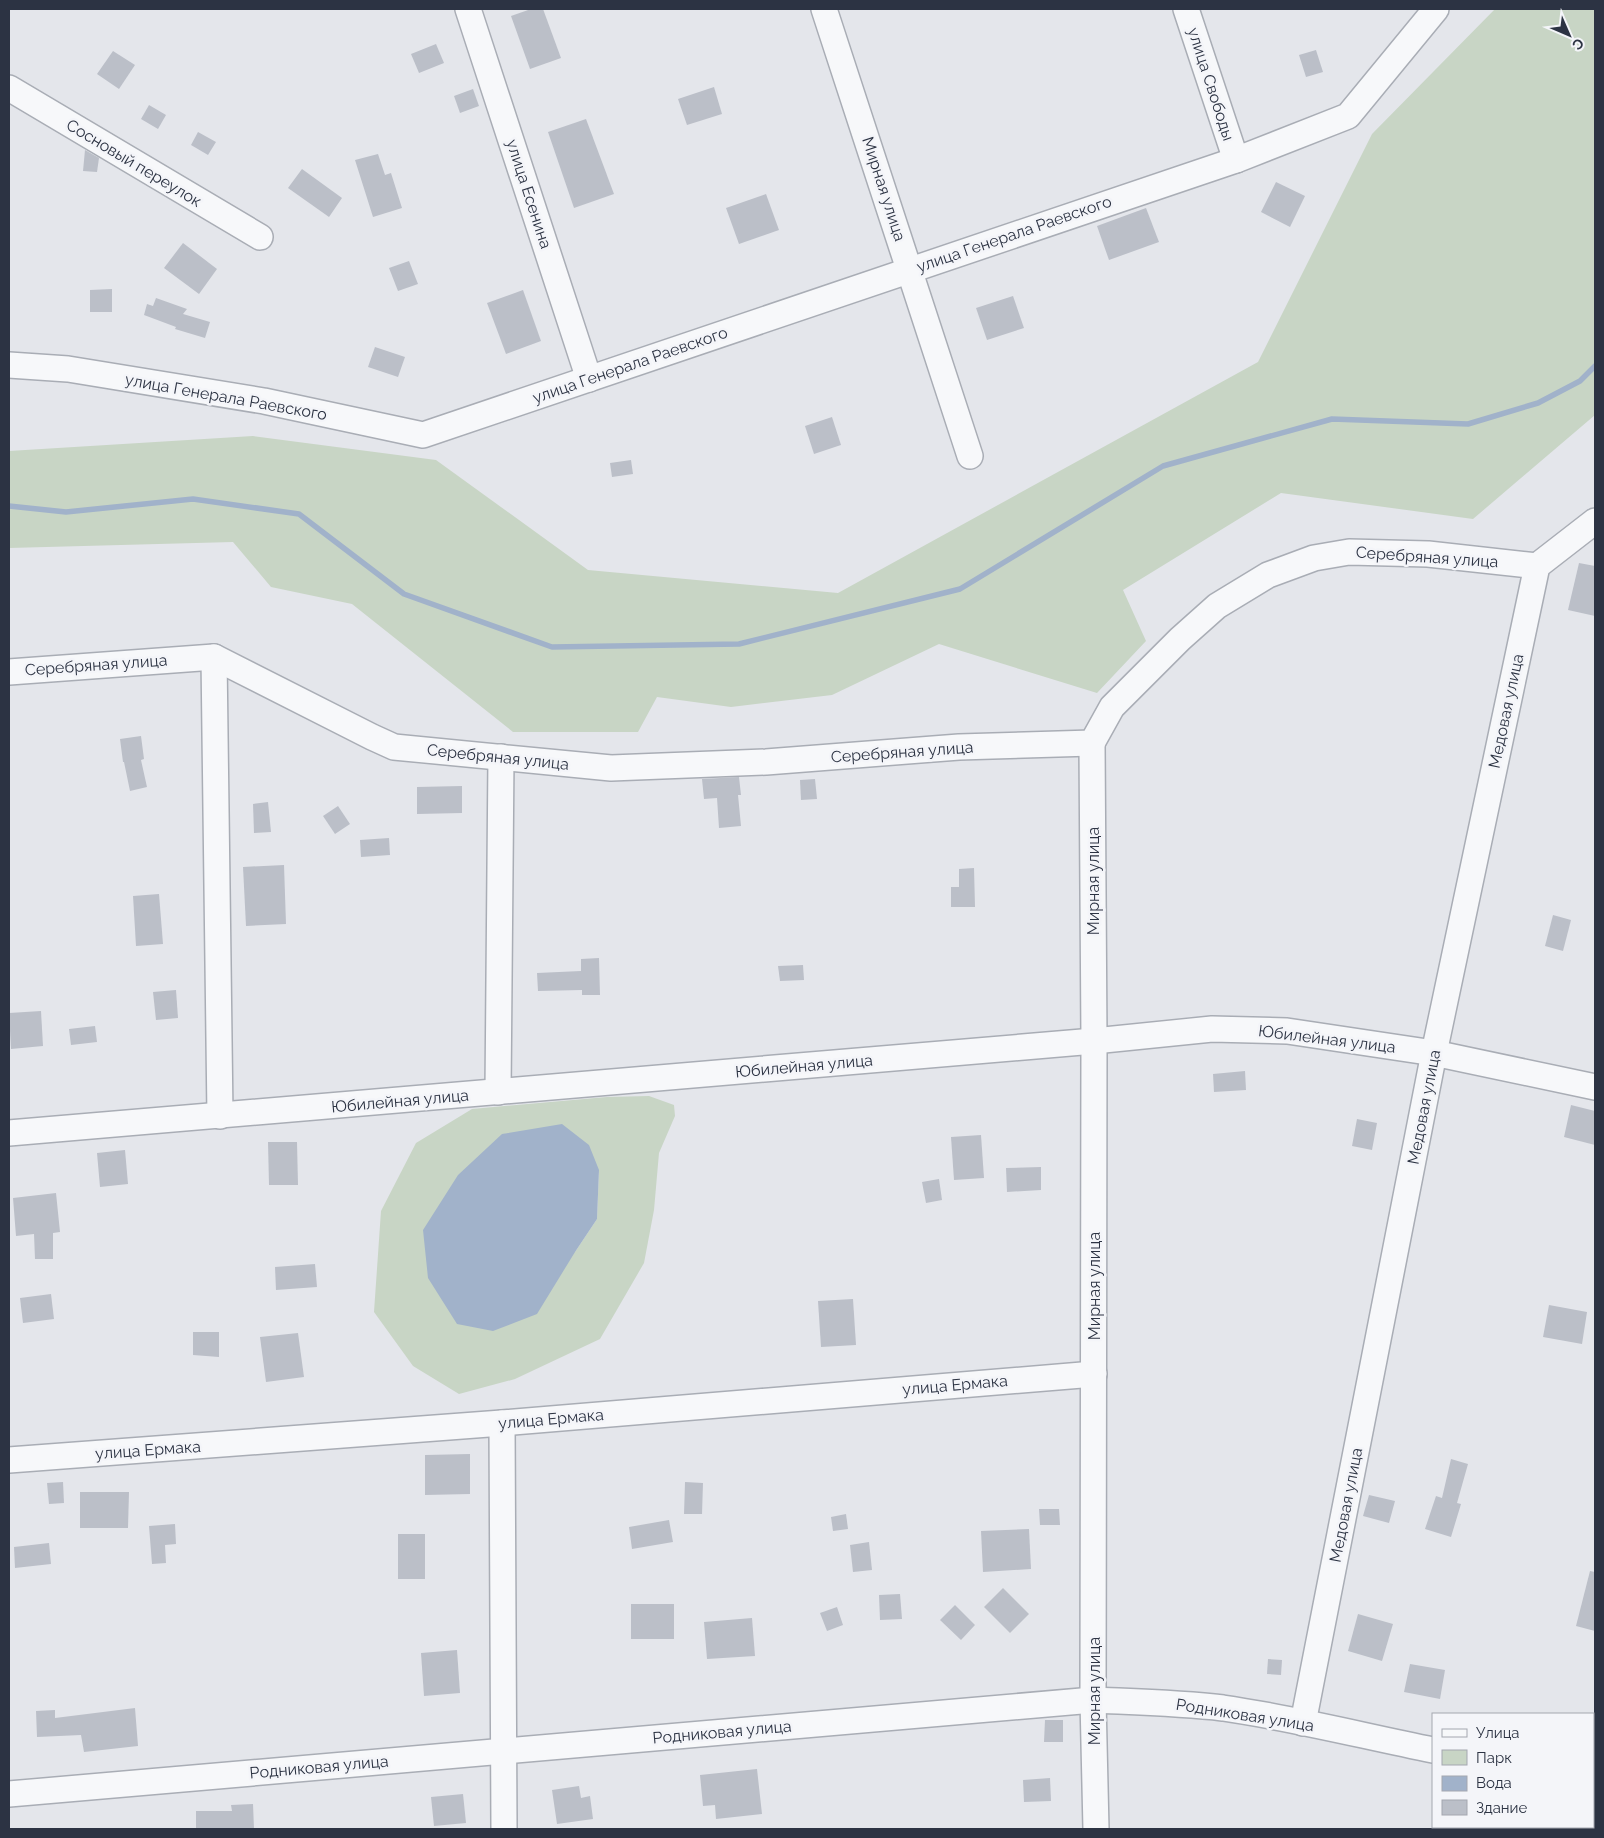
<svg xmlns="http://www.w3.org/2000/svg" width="1604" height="1838" font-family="Raleway,sans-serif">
<rect width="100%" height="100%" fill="#e4e6eb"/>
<g fill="#c8d5c5" fill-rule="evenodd">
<path d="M1495,9H1595V415L1473,519L1281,493L1123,590L1146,641L1097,693L939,644L832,695L731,707L657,697L638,732H513L352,604L271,587L233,542L9,548V451L253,436L436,460L588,570L838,593L1258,362L1372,134Z"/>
<path d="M649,1096L674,1105L675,1116L659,1153L654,1210L644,1263L600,1339L515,1379L459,1394L413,1366L374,1312L381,1211L416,1143L472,1109L607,1097ZM599,1170L597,1219L575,1252Z"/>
</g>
<path fill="#a1b2ca" d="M562,1124L589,1145L599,1170L597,1219L575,1252L537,1314L493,1331L457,1324L428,1278L423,1230L458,1175L502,1134Z"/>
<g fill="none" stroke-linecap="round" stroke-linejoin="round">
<path stroke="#a1b2ca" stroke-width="5.5" d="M9,506L66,512L193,499L299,514L404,594L552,647L739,644L960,589L1163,466L1332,419L1468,424L1538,403L1580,381L1595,366"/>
</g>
<g fill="#bbbfc8">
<path d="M531,9H543L561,58L530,69L511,16Z"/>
<path d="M436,44L444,63L419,73L411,54Z"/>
<path d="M1316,50L1323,72L1306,77L1299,55Z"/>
<path d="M113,51L135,65L119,89L97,74Z"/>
<path d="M714,87L722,114L687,125L678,99Z"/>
<path d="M473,89L479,106L460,113L454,96Z"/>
<path d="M149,105L166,115L158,129L141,119Z"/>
<path d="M586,119L614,194L574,208L548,132Z"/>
<path d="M198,132L216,142L208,155L191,145Z"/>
<path d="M85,150L99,158L97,172L83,171Z"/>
<path d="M378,154L385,175L391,173L402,208L373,217L355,160Z"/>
<path d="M302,169L342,198L329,217L288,188Z"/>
<path d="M1276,182L1305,196L1290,227L1261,212Z"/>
<path d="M766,194L779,230L739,244L726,208Z"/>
<path d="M1146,208L1159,242L1109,260L1097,226Z"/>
<path d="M183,243L217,269L199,294L164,268Z"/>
<path d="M409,261L418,284L398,291L389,268Z"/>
<path d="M112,289V312H90V290Z"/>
<path d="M523,290L541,341L506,354L487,303Z"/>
<path d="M1013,296L1024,328L987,340L976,308Z"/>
<path d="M156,298L187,309L183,314L210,322L205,338L175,329L176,327L144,315L147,304L153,306Z"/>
<path d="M375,347L405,357L398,377L368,367Z"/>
<path d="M832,417L841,445L814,454L805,426Z"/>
<path d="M631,460L633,474L612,477L610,463Z"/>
<path d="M1579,563L1595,566V616L1568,610Z"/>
<path d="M141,736L144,759L141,760L147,787L130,791L124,762H123L120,739Z"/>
<path d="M739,777L741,795H738L741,826L719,828L717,798L704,799L702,779Z"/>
<path d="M815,779L817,799L801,800L800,780Z"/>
<path d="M462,786V813L417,814V787Z"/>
<path d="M268,802L271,832L254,833L253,804Z"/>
<path d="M338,806L350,824L335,834L323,816Z"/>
<path d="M389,838L390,855L361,857L360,840Z"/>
<path d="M284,865L286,924L246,926L243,867Z"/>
<path d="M974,868L975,907H951V887H959V869Z"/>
<path d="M159,894L163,944L136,946L133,896Z"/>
<path d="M1553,915L1571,920L1563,951L1545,946Z"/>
<path d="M599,958L600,995H582V990L538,991L537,973L581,971V959Z"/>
<path d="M803,965L804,980L780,981L778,966Z"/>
<path d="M176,990L178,1018L156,1020L153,992Z"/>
<path d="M41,1011L43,1046L11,1049L9,1013Z"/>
<path d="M95,1026L97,1042L71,1045L69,1029Z"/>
<path d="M1245,1071L1246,1090L1214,1092L1213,1074Z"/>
<path d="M1571,1105L1595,1111V1145L1564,1137Z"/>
<path d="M1357,1119L1377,1123L1372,1150L1352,1146Z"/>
<path d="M981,1135L984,1178L954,1180L951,1137Z"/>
<path d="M268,1142H297L298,1185H269Z"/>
<path d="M125,1150L128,1184L100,1187L97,1153Z"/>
<path d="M1041,1167V1190L1007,1192L1006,1168Z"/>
<path d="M939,1179L942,1200L926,1203L922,1182Z"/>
<path d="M56,1193L60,1232L53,1233V1259H35L34,1234L16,1236L13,1198Z"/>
<path d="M315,1264L317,1287L276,1290L275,1267Z"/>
<path d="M51,1294L54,1319L23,1323L20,1298Z"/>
<path d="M853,1299L856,1345L821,1347L818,1301Z"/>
<path d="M1549,1305L1587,1312L1582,1344L1543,1337Z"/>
<path d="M193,1332H219V1357L193,1355Z"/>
<path d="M298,1333L304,1377L266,1382L260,1337Z"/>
<path d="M470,1454V1494L425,1495V1455Z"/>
<path d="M1451,1459L1468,1464L1457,1503L1461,1504L1451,1537L1425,1529L1436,1496L1442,1498Z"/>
<path d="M63,1482L64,1503L49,1504L47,1483Z"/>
<path d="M685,1482L703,1483L702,1514H684Z"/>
<path d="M80,1492H129L128,1528H80Z"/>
<path d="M1369,1495L1395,1501L1389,1523L1363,1516Z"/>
<path d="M1039,1509H1059L1060,1525H1040Z"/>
<path d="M846,1514L848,1529L833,1531L831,1517Z"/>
<path d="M669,1520L673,1542L632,1549L629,1527Z"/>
<path d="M175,1524L176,1544L165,1545L166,1563L152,1564L149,1526Z"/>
<path d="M1029,1529L1031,1569L983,1572L981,1531Z"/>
<rect x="398" y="1534" width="27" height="45"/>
<path d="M869,1542L872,1570L853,1572L850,1545Z"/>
<path d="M49,1543L51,1564L15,1568L14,1547Z"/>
<path d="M1590,1571L1595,1572V1631L1576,1626Z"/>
<path d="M1003,1588L1029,1614L1010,1633L984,1607Z"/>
<path d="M900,1594L902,1619L880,1620L879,1595Z"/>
<rect x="631" y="1604" width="43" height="35"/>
<path d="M955,1605L975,1625L961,1640L940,1620Z"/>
<path d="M837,1607L843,1625L827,1631L820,1613Z"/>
<path d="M1358,1614L1393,1624L1382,1661L1348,1651Z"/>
<path d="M752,1618L755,1656L707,1659L704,1622Z"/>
<path d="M457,1650L460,1693L424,1696L421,1653Z"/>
<path d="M1268,1659L1282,1660L1281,1675L1267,1674Z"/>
<path d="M1410,1664L1445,1670L1440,1699L1404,1692Z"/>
<path d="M135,1708L138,1746L84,1752L81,1735L37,1737L36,1711L55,1710V1718Z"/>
<path d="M1045,1720H1063V1742H1044Z"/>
<path d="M757,1769L762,1814L716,1819L715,1805L703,1806L700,1775Z"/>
<path d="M1050,1778L1051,1801L1024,1802L1023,1780Z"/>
<path d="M579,1786L581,1798L590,1796L593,1819L557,1824L552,1790Z"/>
<path d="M463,1794L466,1823L434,1826L431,1797Z"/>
<path d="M253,1804L254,1829H196V1811H232L231,1805Z"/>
</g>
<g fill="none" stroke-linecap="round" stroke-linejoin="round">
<defs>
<g id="minor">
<path d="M468,9L589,379"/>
<path d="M824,9L970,456"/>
<path d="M1186,9L1236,160"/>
<path d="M9,88L260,237"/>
<path d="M9,365L68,369L264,401L423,435L1236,160L1348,116L1436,9"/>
<path d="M214,657L220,1116"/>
<path d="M9,672L214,657L372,737L394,747L611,768L766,762L959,747L1092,743L1112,707L1180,639L1217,606L1268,575L1314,558L1349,552L1428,554L1537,566"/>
<path d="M1092,743L1094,1041L1093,1700L1096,1829"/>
<path d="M498,1092L501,757"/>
<path d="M9,1133L1094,1041L1212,1029L1287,1031L1434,1053L1595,1087"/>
<path d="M502,1423L504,1829"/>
<path d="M9,1460L502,1423L1094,1374"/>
<path d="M1303,1723L1434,1053L1537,566L1595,521"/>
<path d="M1593,1784H1595"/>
<path d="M9,1794L1093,1700C1137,1702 1180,1703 1223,1708C1293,1718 1363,1736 1433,1750"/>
</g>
</defs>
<use href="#minor" stroke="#a9adb5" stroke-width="28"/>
<use href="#minor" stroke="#f7f8fa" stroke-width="25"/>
</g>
<g text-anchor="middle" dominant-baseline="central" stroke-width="5" stroke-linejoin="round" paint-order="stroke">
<g font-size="16" fill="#2c3343" stroke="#f4f5f9">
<text transform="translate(1211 84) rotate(72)">улица Свободы</text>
<text transform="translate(134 163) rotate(31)">Сосновый переулок</text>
<text transform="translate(884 189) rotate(72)">Мирная улица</text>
<text transform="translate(529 194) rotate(72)">улица Есенина</text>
<text transform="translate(1014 234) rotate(-19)">улица Генерала Раевского</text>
<text transform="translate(630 365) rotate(-19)">улица Генерала Раевского</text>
<text transform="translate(226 397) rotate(10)">улица Генерала Раевского</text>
<text transform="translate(1427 557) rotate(4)">Серебряная улица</text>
<text transform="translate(96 665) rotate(-4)">Серебряная улица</text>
<text transform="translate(1506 711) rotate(-78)">Медовая улица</text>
<text transform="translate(902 752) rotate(-4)">Серебряная улица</text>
<text transform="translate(498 757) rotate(6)">Серебряная улица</text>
<text transform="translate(1093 881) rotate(-90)">Мирная улица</text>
<text transform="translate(1327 1039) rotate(7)">Юбилейная улица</text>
<text transform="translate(804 1066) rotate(-5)">Юбилейная улица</text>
<text transform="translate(400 1101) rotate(-5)">Юбилейная улица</text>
<text transform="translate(1424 1107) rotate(-79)">Медовая улица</text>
<text transform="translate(1094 1286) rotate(-90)">Мирная улица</text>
<text transform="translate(955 1385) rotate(-5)">улица Ермака</text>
<text transform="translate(551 1419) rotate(-5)">улица Ермака</text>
<text transform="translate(148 1450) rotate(-4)">улица Ермака</text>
<text transform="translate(1346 1505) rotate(-79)">Медовая улица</text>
<text transform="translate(1094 1691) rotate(-90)">Мирная улица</text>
<text transform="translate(1245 1715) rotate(9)">Родниковая улица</text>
<text transform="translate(722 1732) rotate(-5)">Родниковая улица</text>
<text transform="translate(319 1767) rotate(-5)">Родниковая улица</text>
</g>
</g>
<rect width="1604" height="1838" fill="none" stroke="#2c3343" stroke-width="20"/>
<rect x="1432" y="1713" width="162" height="115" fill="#f4f5f9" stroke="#a4a7b0"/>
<rect x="1442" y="1729" width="25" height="8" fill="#f7f8fa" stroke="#a4a7b0"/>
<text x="1476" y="1738" font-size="15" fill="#2c3343">Улица</text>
<rect x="1442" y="1750" width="25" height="15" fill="#c8d5c5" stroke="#a4a7b0"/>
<text x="1476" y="1763" font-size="15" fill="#2c3343">Парк</text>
<rect x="1442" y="1776" width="25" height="15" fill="#a1b2ca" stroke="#a4a7b0"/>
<text x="1476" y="1788" font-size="15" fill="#2c3343">Вода</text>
<rect x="1442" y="1800" width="25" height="15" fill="#bbbfc8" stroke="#a4a7b0"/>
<text x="1476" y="1813" font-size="15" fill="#2c3343">Здание</text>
<g transform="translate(1569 35) rotate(135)" stroke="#f4f5f9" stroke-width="4" paint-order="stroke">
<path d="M0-4L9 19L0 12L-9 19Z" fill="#2c3343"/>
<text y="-8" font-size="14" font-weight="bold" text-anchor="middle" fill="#2c3343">С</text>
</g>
</svg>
